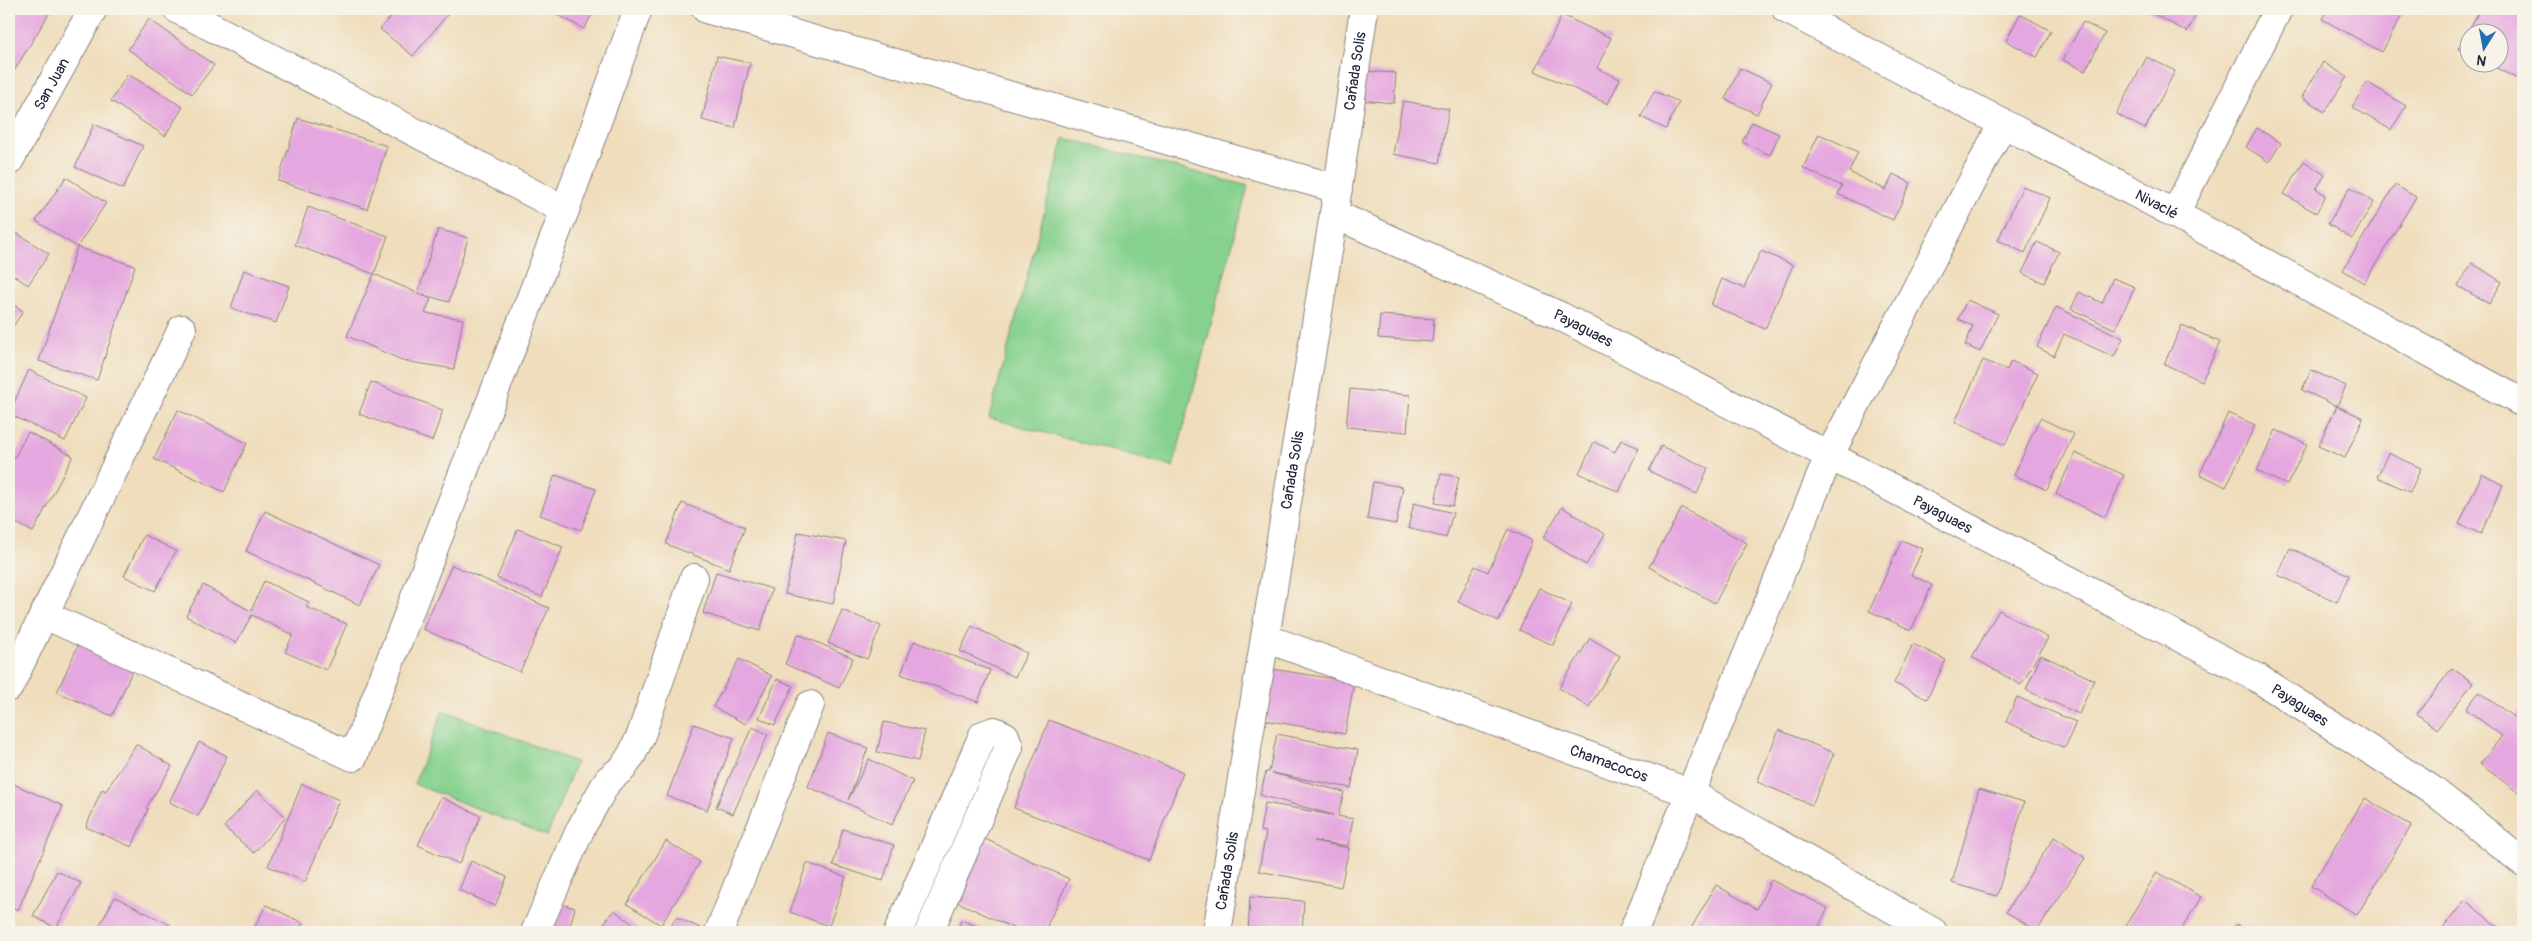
<svg xmlns="http://www.w3.org/2000/svg" width="2532" height="941" font-family="Pangolin,sans-serif">
<rect width="100%" height="100%" fill="#f7f3e8"/>
<filter id="ink" filterUnits="userSpaceOnUse"><feTurbulence type="fractalNoise" baseFrequency=".02" numOctaves="2"/><feDisplacementMap in="SourceGraphic" scale="10" xChannelSelector="R" yChannelSelector="G"/><feConvolveMatrix kernelMatrix="1 2 1 2 8 2 1 2 1" color-interpolation-filters="sRGB"/></filter>
<filter id="wash" filterUnits="userSpaceOnUse"><feTurbulence type="fractalNoise" baseFrequency=".0096" numOctaves="4" result="noise"/><feDisplacementMap in="SourceGraphic" scale="20" xChannelSelector="R" yChannelSelector="G"/><feGaussianBlur stdDeviation="1.12" result="paint"/><feColorMatrix in="noise" values="0 0 0 0 0 0 0 0 0 0 0 0 0 0 0 0 0 1.4 0 .05"/><feComposite in="paint" operator="in"/></filter>
<g filter="url(#wash)">
<rect width="100%" height="100%" fill="#efddbc"/>
<g fill="#86d18e" stroke="#547a64">
<path d="M1064,138L1248,186L1173,467L989,418Z"/>
<path d="M443,710L576,762L547,836L414,784Z"/>
</g>
<g id="blocks">
<g fill="#e5a7df">
<path d="M9,9H52L9,79Z"/>
<path d="M398,9H452L413,56L380,29Z"/>
<path d="M547,9H595L584,29Z"/>
<path d="M2144,9H2199L2187,32Z"/>
<path d="M2328,9H2399L2404,11L2382,52L2322,19Z"/>
<path d="M2480,9H2508L2523,16V82L2485,62H2500V32H2470V54L2459,49Z"/>
<path d="M2020,14L2051,31L2037,57L2006,41Z"/>
<path d="M1562,15L1611,38L1597,68L1620,79L1608,104L1535,71Z"/>
<path d="M149,19L214,65L192,94L128,49Z"/>
<path d="M2083,22L2105,33L2085,71L2063,60Z"/>
<path d="M717,56L750,63L735,128L702,120Z"/>
<path d="M2147,57L2175,71L2145,129L2116,114Z"/>
<path d="M2323,62L2347,77L2325,112L2302,97Z"/>
<path d="M1740,68L1772,83L1757,114L1725,99Z"/>
<path d="M1363,71L1396,73L1394,103L1360,100Z"/>
<path d="M128,74L183,107L165,136L111,101Z"/>
<path d="M2367,82L2406,106L2391,130L2352,107Z"/>
<path d="M1654,91L1679,102L1666,129L1641,117Z"/>
<path d="M1403,101L1449,109L1439,163L1393,154Z"/>
<path d="M298,118L387,146L367,209L278,181Z"/>
<path d="M1752,122L1779,134L1770,155L1742,142Z"/>
<path d="M94,124L143,146L123,189L75,167Z"/>
<path d="M2257,128L2281,143L2269,162L2246,147Z"/>
<path d="M1819,134L1858,152L1849,172L1886,190L1893,174L1911,183L1893,220L1838,194L1842,186L1803,168Z"/>
<path d="M2304,161L2325,175L2316,189L2326,195L2316,213L2284,194Z"/>
<path d="M66,177L106,203L77,247L36,221Z"/>
<path d="M2395,185L2416,197L2364,283L2343,270Z"/>
<path d="M2023,186L2050,198L2025,253L1998,240Z"/>
<path d="M2350,187L2374,202L2352,239L2328,224Z"/>
<path d="M308,207L388,236L374,274L431,299L425,313L463,319L454,369L404,361L347,336L374,274L295,245Z"/>
<path d="M9,228L49,254L28,285L9,272Z"/>
<path d="M438,229L468,238L449,302L418,293Z"/>
<path d="M2037,242L2059,252L2044,283L2022,273Z"/>
<path d="M77,247L135,266L97,380L39,361Z"/>
<path d="M1761,251L1793,265L1765,329L1711,305L1722,279L1744,288Z"/>
<path d="M2472,263L2502,282L2489,304L2458,286Z"/>
<path d="M244,270L289,286L276,323L231,308Z"/>
<path d="M2113,278L2135,287L2115,329L2071,309L2079,292L2102,303Z"/>
<path d="M1967,300L1998,314L1980,352L1965,345L1973,326L1958,319Z"/>
<path d="M9,302L23,311L9,333Z"/>
<path d="M2056,307L2123,338L2114,357L2064,334L2054,356L2037,347Z"/>
<path d="M1380,315L1434,319L1432,342L1378,338Z"/>
<path d="M2182,325L2220,342L2202,381L2164,364Z"/>
<path d="M1983,360L2007,370L2011,361L2038,373L2005,445L1955,422Z"/>
<path d="M29,370L86,398L65,441L9,414Z"/>
<path d="M2311,370L2346,386L2337,406L2363,418L2345,458L2318,446L2337,406L2302,390Z"/>
<path d="M371,382L443,410L432,441L359,414Z"/>
<path d="M1350,389L1410,395L1407,432L1346,427Z"/>
<path d="M178,410L247,443L224,492L154,459Z"/>
<path d="M2228,413L2255,425L2226,487L2200,474Z"/>
<path d="M2040,418L2074,434L2047,490L2014,475Z"/>
<path d="M2276,430L2307,444L2287,485L2257,471Z"/>
<path d="M28,432L73,456L33,532L9,519V468Z"/>
<path d="M1621,440L1639,448L1619,492L1579,473L1594,442L1615,452Z"/>
<path d="M1661,446L1708,468L1697,494L1649,471Z"/>
<path d="M2075,453L2124,475L2105,517L2056,494Z"/>
<path d="M2388,453L2421,468L2410,492L2377,477Z"/>
<path d="M1441,474L1459,477L1453,506L1435,503Z"/>
<path d="M2482,474L2503,485L2481,534L2459,524Z"/>
<path d="M555,475L596,489L581,530L540,515Z"/>
<path d="M1373,482L1403,487L1396,524L1367,519Z"/>
<path d="M682,503L745,527L729,569L666,544Z"/>
<path d="M1414,503L1453,513L1446,538L1408,528Z"/>
<path d="M1562,507L1605,534L1586,565L1543,538Z"/>
<path d="M1682,508L1747,543L1715,603L1649,567Z"/>
<path d="M265,511L379,565L360,605L246,551Z"/>
<path d="M518,529L563,547L542,597L497,578Z"/>
<path d="M1508,529L1532,541L1499,621L1458,602L1475,566L1488,572Z"/>
<path d="M798,532L846,541L833,604L785,594Z"/>
<path d="M144,535L176,551L155,591L124,576Z"/>
<path d="M1902,540L1923,549L1911,575L1932,585L1911,630L1869,611Z"/>
<path d="M2290,548L2349,575L2337,602L2278,575Z"/>
<path d="M452,565L549,608L520,672L423,629Z"/>
<path d="M716,572L772,589L760,631L703,613Z"/>
<path d="M264,581L309,602L306,607L347,624L326,670L285,652L293,635L252,615L236,643L186,616L203,585L251,611Z"/>
<path d="M1539,588L1572,604L1553,645L1519,630Z"/>
<path d="M842,610L881,626L867,659L828,643Z"/>
<path d="M1999,610L2048,638L2021,685L1972,657Z"/>
<path d="M972,626L1027,653L1015,677L960,651Z"/>
<path d="M798,634L853,658L839,688L785,664Z"/>
<path d="M1590,638L1620,656L1589,707L1559,688Z"/>
<path d="M80,641L135,665L112,716L57,692Z"/>
<path d="M914,641L990,670L978,702L901,674Z"/>
<path d="M1913,644L1946,660L1927,699L1894,683Z"/>
<path d="M2041,655L2094,680L2079,714L2026,690Z"/>
<path d="M739,659L772,676L746,724L713,707Z"/>
<path d="M2452,668L2473,683L2437,729L2417,714Z"/>
<path d="M1272,669L1354,682L1345,734L1264,720Z"/>
<path d="M777,679L793,686L775,725L759,718Z"/>
<path d="M2479,692L2515,718L2523,706V796L2480,764L2502,736L2466,709Z"/>
<path d="M2017,697L2076,722L2065,748L2006,722Z"/>
<path d="M1049,720L1183,772L1149,860L1014,808Z"/>
<path d="M884,722L925,731L918,761L877,752Z"/>
<path d="M694,724L734,738L707,810L667,796Z"/>
<path d="M752,727L768,734L733,814L716,807Z"/>
<path d="M1779,730L1834,753L1812,805L1757,782Z"/>
<path d="M828,733L868,748L848,800L869,759L913,781L892,825L847,803L808,787Z"/>
<path d="M1277,734L1358,750L1351,788L1272,773L1344,792L1338,816L1353,819L1348,846L1314,841L1349,848L1341,887L1259,871L1266,832L1260,831L1265,803L1333,815L1260,795L1266,772H1269Z"/>
<path d="M199,742L227,756L198,816L169,802Z"/>
<path d="M136,744L172,766L146,808L148,809L132,847L86,827L102,789L106,791Z"/>
<path d="M9,782L63,806L18,910L9,906Z"/>
<path d="M302,784L339,800L305,882L268,866Z"/>
<path d="M1979,789L2024,802L1997,896L1952,883Z"/>
<path d="M257,790L286,817L254,853L224,827Z"/>
<path d="M441,797L481,816L459,864L418,845Z"/>
<path d="M2365,798L2411,826L2357,915L2311,886Z"/>
<path d="M843,829L894,845L883,881L833,865Z"/>
<path d="M977,835L1069,879L1044,932H1022L947,897Z"/>
<path d="M2054,837L2085,858L2037,931L2006,912Z"/>
<path d="M666,841L700,862L661,925L627,904Z"/>
<path d="M471,861L507,877L495,906L459,890Z"/>
<path d="M807,863L846,877L829,926L790,912Z"/>
<path d="M57,871L81,883L56,928L33,916Z"/>
<path d="M2157,872L2201,897L2180,932H2122Z"/>
<path d="M1771,880L1828,908L1816,932H1689L1716,885L1757,909Z"/>
<path d="M115,897L172,926L169,932H96Z"/>
<path d="M1250,897L1304,901L1302,932H1248Z"/>
<path d="M2465,900L2499,928L2495,932H2440Z"/>
<path d="M554,902L575,908L568,932H544Z"/>
<path d="M266,905L303,923L299,932H252Z"/>
<path d="M614,910L639,929L636,932H597Z"/>
<path d="M676,917L700,928L698,932H668Z"/>
<path d="M961,920L992,932H957Z"/>
<path d="M2236,924L2247,932H2229Z"/>
</g>
</g>
</g>
<g filter="url(#ink)">
<use href="#blocks" fill-opacity="0" stroke="#88807c" stroke-width="1"/>
<g fill="none" stroke-linecap="round" stroke-linejoin="round">
<defs>
<g id="minor">
<path d="M177,9L565,210"/>
<path d="M706,9L1338,189"/>
<path id="s1" d="M1786,9L2175,214L2523,403"/>
<path id="s2" d="M9,161L93,9"/>
<path id="s3" d="M1334,214L1560,316L2256,677L2431,789L2523,862"/>
<path d="M2175,214L2278,9"/>
<path d="M45,615L353,757L565,210L638,9"/>
<path id="s4" d="M1265,638L1690,793L1933,932"/>
<path d="M9,687L182,329"/>
<path d="M535,932L581,828L608,780L623,768L632,754L641,735L694,578"/>
<path d="M719,932L810,705"/>
<path d="M898,932L983,735L994,731L1005,736L1009,747L929,932"/>
<path id="s5" d="M1217,932L1334,214L1364,9"/>
<path d="M1633,932L1829,456L2003,123"/>
</g>
</defs>
<use href="#minor" stroke="#88807c" stroke-width="30"/>
<use href="#minor" stroke="#fff" stroke-width="28"/>
</g>
</g>
<g text-anchor="middle" dominant-baseline="central" stroke-width="5" stroke-linejoin="round" paint-order="stroke">
<g font-size="15" fill="#22223b" stroke="#f7f3e8">
<text stroke="none"><textPath href="#s5" startOffset="872">Cañada Solis</textPath></text>
<text stroke="none"><textPath href="#s2" startOffset="88">San Juan</textPath></text>
<text stroke="none"><textPath href="#s1" startOffset="419">Nivaclé</textPath></text>
<text stroke="none"><textPath href="#s3" startOffset="274">Payaguaes</textPath></text>
<text stroke="none"><textPath href="#s5" startOffset="468">Cañada Solis</textPath></text>
<text stroke="none"><textPath href="#s3" startOffset="679">Payaguaes</textPath></text>
<text stroke="none"><textPath href="#s3" startOffset="1084">Payaguaes</textPath></text>
<text stroke="none"><textPath href="#s4" startOffset="366">Chamacocos</textPath></text>
<text stroke="none"><textPath href="#s5" startOffset="62">Cañada Solis</textPath></text>
</g>
</g>
<rect width="2532" height="941" fill="none" stroke="#f7f3e8" stroke-width="30"/>
<g transform="translate(2484 48) rotate(191)"><circle r="24" fill="#f7f3e8" stroke="#a29fa3"/>
<path d="M0-4L9 19L0 12L-9 19Z" fill="#1f6fb2"/>
<text y="-8" font-size="14" font-weight="bold" text-anchor="middle" fill="#22223b">N</text>
</g>
</svg>
